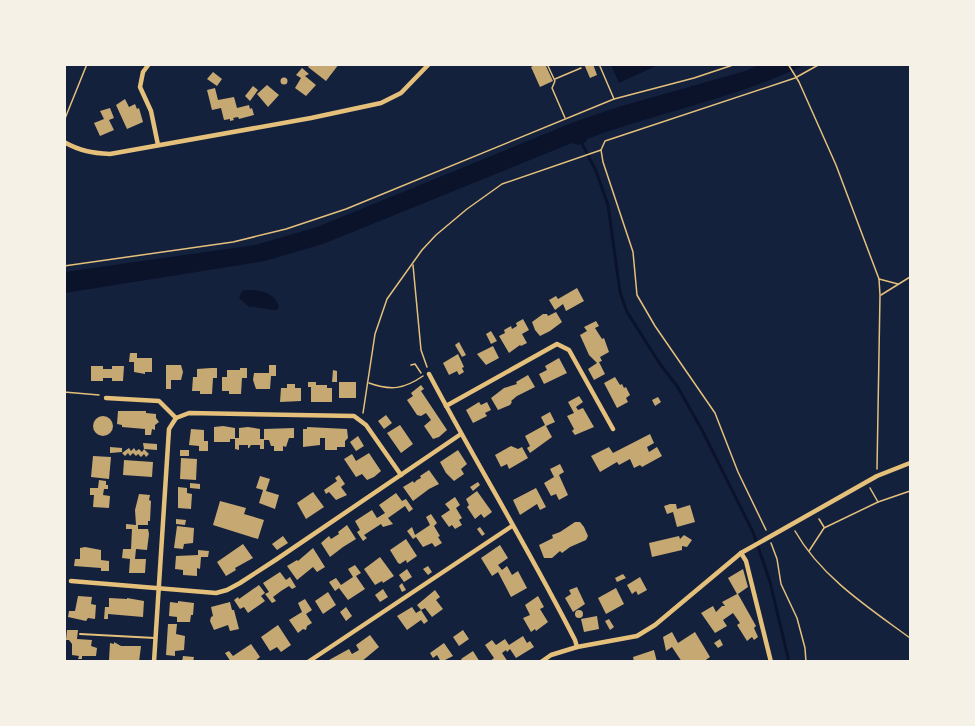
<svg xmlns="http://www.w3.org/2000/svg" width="975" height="726" font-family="'Source Serif 4',serif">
<rect width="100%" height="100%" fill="#14213d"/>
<g fill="#0b132b">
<path d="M611,65H658L619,83Z"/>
<path d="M759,65H804C735,99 659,112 587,139L586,142L578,145L572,143L323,244L265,261L65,293L64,272L255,245L317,227L574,122L618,107L745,71Z"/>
<path d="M247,290C261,290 275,292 279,307L277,310C267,310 259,306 249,307L239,298L242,291Z"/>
</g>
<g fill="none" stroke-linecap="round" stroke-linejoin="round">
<path stroke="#0b132b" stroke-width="3" d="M580,140L596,171L608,205L620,292L627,312L660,364L677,386L702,430L753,532L770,582L789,662"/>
</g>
<g fill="#c6a872">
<path d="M310,64H339L326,81L308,67Z"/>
<path d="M537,64H545L553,81L540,87L531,67Z"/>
<path d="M584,64H593L597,75L590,78Z"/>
<path d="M302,68L309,74L305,76L316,85L306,96L295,88L301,78L296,75Z"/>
<path d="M213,72L222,79L217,86L207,79Z"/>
<circle cx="284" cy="81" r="3.5"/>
<path d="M267,85L279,95L268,107L257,94Z"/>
<path d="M253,86L258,90L250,101L245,96Z"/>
<path d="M215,88L218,100L234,97L237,108L249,105L250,109L252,108L254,115L239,119L238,117L233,118L234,120L230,121V119L224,120L221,108L212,110L207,90Z"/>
<path d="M125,99L129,107L135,104L137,109L139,108L143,122L127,129L116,105Z"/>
<path d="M110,108L114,118L109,120L114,130L100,136L94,123L104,119L100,111Z"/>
<path d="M577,288L584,301L566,311L563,304L555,310L549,300L556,296L558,299Z"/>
<path d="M556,312L562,322L550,331L540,336L535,330L532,322L543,314H547L548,316Z"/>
<path d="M523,319L529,330L522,334L527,343L521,346L520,345L509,353L499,336L505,333L504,330L511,326L512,329L517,326L516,323Z"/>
<path d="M596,321L599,326L595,328L602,339L604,338L609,352L600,357L602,361L599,362L605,374L594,380L588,369L597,363L589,355L580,335L587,331L584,327Z"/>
<path d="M491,331L497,341L491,344L486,334Z"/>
<path d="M459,342L466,355L462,357L455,345Z"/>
<path d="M493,346L499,358L486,365L477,354Z"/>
<path d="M130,353H137V358H152V372H145V374L134,372V362H129Z"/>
<path d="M458,354L464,367L462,368L464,372L459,375L457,371L449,375L443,363Z"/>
<path d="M559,358L567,373L544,384L539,374L547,370L545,366Z"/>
<path d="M166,365H181L183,372L181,380H171V389H166Z"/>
<path d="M269,365H276V376H271L270,389H256L253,380L254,373H269Z"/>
<path d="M91,366H103V369H112V366H124L123,381H112V378H103V381H91Z"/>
<path d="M211,368H217V378H213L212,394H200V391H192L193,377H197V369Z"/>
<path d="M240,368H247V378H242L241,394H229V391H222V377H227V370H240Z"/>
<path d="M333,370L337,371V382H332Z"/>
<path d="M528,375L535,387L517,396L511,401L512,402L510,405L498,410L491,398L504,388L517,384L516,382Z"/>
<path d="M615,377L620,385L622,384L624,388L626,387L630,395L626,398L628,402L617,408L604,383Z"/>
<path d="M308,382H316V385H327V388H332V402H311V387H308Z"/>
<rect x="339" y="382" width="17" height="16"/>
<path d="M287,384H295V388H301V401L280,402L281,388H287Z"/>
<path d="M421,385L424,389L421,391L447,430L439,437L433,439L424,426L431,420L426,413L421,416L417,415L407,400L413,396L411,393Z"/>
<path d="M579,396L583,402L576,407L578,410L583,408L594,427L575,435L572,431L574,429L567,416L574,413L568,402Z"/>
<path d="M658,397L661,402L655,406L652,400Z"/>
<path d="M479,402L481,405L487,402L491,410L485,413L487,416L473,423L466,410Z"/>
<path d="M118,411H146V413L156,414V418L159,422L155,425V430L152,429L151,435H145V429L122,427V425L117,424Z"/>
<path d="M550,412L555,422L546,426L552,437L530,453L527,448L530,446L525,436L545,425L541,417Z"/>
<path d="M386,415L392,423L384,429L378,421Z"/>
<circle cx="103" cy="426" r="10"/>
<path d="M400,425L413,444L401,453L387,433Z"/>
<path d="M223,426L235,428V439H230V442H214V427Z"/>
<path d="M248,427L260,429V439H264V429L294,428V438H289L286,447L283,446V451H274V446H271L269,440H264V449H260V445H251L249,448H248V445H239V450L235,449V438H239V428Z"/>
<path d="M307,427L347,429L348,438L345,441V447H337V450H325V438H320V445L303,447V429H307Z"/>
<path d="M191,429L204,430V441H208V451H199V446L189,445Z"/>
<path d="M650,434L654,443L647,447L649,452L657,447L662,456L642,467L640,465L634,468L630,459L619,465L617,462L600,472L591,456L609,447L613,453Z"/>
<path d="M358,436L364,446L356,451L350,442Z"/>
<path d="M143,443L157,444V450L144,449L149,454L146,457L144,454L141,457L138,454L136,456L133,453L130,456L128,453L125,456L122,453L129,448L131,451L134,448L136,451L139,449L142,452L144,449Z"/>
<path d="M511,446L518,449L522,447L528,458L509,469L507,464L501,467L495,455Z"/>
<path d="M110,447L122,448V452L110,453Z"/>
<rect x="180" y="450" width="9" height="6"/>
<path d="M458,450L467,464L461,469L464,474L454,481L446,473L440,462Z"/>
<path d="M369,453L381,471L374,477L367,480L362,474L356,477L344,459L352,454L356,461Z"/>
<path d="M93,456L111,457L109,479L91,477Z"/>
<path d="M181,458L197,459L196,480L180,479Z"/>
<path d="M124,460L153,462L152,477L123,475Z"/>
<path d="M560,464L564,472L559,475L568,495L559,500L556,494L551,496L544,483L554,477L550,469Z"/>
<path d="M429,470L439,484L429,489L413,501L403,487L413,481L414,483L417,480L421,478L420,476Z"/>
<path d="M339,475L345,484L341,487L347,495L336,500L329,492L326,494L324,490L337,481L335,478Z"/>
<path d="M260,476L270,479L266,491L279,495L275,509L259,503L263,490L256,488Z"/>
<path d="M99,480L106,481V485H108V489H104L103,495L110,496L109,508L93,507L94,495H90V488H98Z"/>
<path d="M478,482L480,485L473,491L470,487Z"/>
<path d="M190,483L200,484V489L190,488Z"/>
<path d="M178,487L187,488V493L192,494L191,509L178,508Z"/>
<path d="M536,488L546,507L540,510L537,504L520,515L513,500Z"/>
<path d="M477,491L492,512L484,518L481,514L475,519L467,507L469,505L466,499Z"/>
<path d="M313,492L324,507L306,519L297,503Z"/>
<path d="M396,493L402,501L406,499L413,509L409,512L405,506L388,518L393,524L383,527L381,524L364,535L367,538L363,541L357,532L360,530L355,521L372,510L377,518L385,513L379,505Z"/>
<path d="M139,494L150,495L149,500L151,501L150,521H148V525H138V529H148L149,534L147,550L136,549L135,559H146L145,573H129L130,559L122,558L123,549H131L132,529H126V524L136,525L135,510Z"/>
<path d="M455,497L460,505L456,508L462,518L459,520L462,525L455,529L452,525L449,527L441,516L450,510L445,504Z"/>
<path d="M220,501L246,508L244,514L264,520L258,539L213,525Z"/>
<path d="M670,504H676L677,509L690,505L695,522L677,527L673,512L667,514L664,506Z"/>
<path d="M431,514L437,523L434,526L440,536L438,537L442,543L435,547L432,543L423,547L416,537L413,539L407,531L412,527L415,535L430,525L426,517Z"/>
<path d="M176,519L186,520L185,525L176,524Z"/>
<path d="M575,522H580L584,527L588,536L586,540L570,547L562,553L560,551L552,558H544L539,545L553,538L552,535L560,532Z"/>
<path d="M347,525L356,539L343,547L330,557L321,543L329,536L331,539L339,534L338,532Z"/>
<path d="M177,526L194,528L193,543L184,544L183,549L174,548Z"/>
<path d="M480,527L485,534L482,536L477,529Z"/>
<path d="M684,535L692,540L687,547L682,546V550L652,557L649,543L679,536L680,539Z"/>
<path d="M283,536L288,543L277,550L272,544Z"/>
<path d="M406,539L417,556L407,563L406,560L400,564L398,563L390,550Z"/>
<path d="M243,544L253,558L235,568L236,570L226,576L217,562Z"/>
<path d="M500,545L508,558L498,565L502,570L507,566L512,575L518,571L527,588L511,597L498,572L492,576L481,558Z"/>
<path d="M85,547L101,550V560L109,561V571H101V568L74,566L75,559H80V548Z"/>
<path d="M313,548L325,567L317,572L313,567L297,580L287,566L297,560L298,561Z"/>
<path d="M198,550L209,551L208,557H201L200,569L197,568V576L183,575V570L175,569L176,556L198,555Z"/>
<path d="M380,557L394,576L383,583L382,581L375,585L364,569Z"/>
<path d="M355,565L361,573L356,576L365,589L348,600L339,588L335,591L329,582L336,578L341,585L353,577L348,569Z"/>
<path d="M428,566L432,572L428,575L423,569Z"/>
<path d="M407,569L412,577L404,582L399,575Z"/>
<path d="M743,569L748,587L738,594L756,626L754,628L758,637L754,640L752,637L747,641L737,625L740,623L733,613L723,620L727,626L715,633L701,613L713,606L716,612L722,606H725L722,602L737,594L728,578Z"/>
<path d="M280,572L286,580L290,577L296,587L292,589L289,586L281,591L273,597L276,601L272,603L265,594L269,592L263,583Z"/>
<path d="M623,574L626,578L617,582L615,578Z"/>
<path d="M640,577L647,590L638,595L636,591L632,594L627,585Z"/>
<path d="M402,583L406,590L402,592L399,586Z"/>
<path d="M259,585L265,593L261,596L265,601L248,613L244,607L240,609L234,600L238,597L239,599Z"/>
<path d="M577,587L585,604L573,612L565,598L571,594L569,590Z"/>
<path d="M616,588L624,604L606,614L598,598Z"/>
<path d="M383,589L388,597L380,602L375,595Z"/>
<path d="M435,590L440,597L436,600L443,609L432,617L425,608L421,610L428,621L424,624L421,620L407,630L397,616L412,607L416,613L421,610L417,605Z"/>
<path d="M328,592L336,605L323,614L315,601Z"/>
<path d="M78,596L92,597L91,604L96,605L95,619L88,618L86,621L68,617L69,611H75Z"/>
<path d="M538,596L544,607L540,609L548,622L536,631L535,629L531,632L523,618L530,615L525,605Z"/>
<path d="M109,598L127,599V598L144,601L143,617L108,614V619H104L105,607H109Z"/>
<path d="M305,599L312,610L306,614L312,623L307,626L306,630L303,629L298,633L289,620L302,612L298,603Z"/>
<path d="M178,601L194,603L193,615H191L190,622H177V617L169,616L170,602L178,603Z"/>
<path d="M230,602L232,610H234L239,629L230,631L228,625L214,630L210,621L211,617L213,616L211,607Z"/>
<path d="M346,607L352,616L346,621L340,612Z"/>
<circle cx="579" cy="614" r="4"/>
<path d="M597,616L599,629L584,632L581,619Z"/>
<path d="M609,619L614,627L610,630L605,621Z"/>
<path d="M168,624H177L176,634L185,636L184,650L175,651V656L166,655Z"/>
<path d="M278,625L291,645L281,652L277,647L270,651L261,637Z"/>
<path d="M67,630H78L77,639L92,640L91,646L97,648L96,656H82V659H78L79,656L72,655V644L69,640H66Z"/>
<path d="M463,630L469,639L459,646L453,637Z"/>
<path d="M672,632L678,643L695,632L710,657L703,662H682L672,647L666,651L663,637Z"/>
<path d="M370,635L379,647L361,662L357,660L331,662L329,660L349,649L352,654L359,650L356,645Z"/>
<path d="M523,636L527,643L530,641L534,647L516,658L510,649L507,652L506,650L502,653L508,662H489L494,658L485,645L492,640L496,645L505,639L509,645Z"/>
<path d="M720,639L723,645L718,648L714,643Z"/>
<path d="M114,642L121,646H141L139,662L109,660L110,643L114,644Z"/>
<path d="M444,643L453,656L441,662L437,655L433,658L430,653Z"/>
<path d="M251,644L260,657L254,662H231L225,653L229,651L233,656Z"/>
<path d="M654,650L657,662H634L633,657Z"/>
<path d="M473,651L480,662H463L461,659Z"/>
<path d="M183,656L194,657L193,662H182Z"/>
</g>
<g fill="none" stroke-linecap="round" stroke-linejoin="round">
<g stroke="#e5c07b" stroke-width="1.5">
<path d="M547,64L555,81L552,88L565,118"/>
<path d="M599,64L614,99"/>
<path d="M788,64L799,82L836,165L879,279L880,295L877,469"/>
<path d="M555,79L581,68"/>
<path d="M64,121L87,64"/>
<path d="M413,265L421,350L427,367"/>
<path d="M64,266L233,242L286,229L346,209L614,99L694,78L736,64"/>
<path d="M879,279L898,284"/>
<path d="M881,295L910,277"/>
<path d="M411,365L415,364L421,373"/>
<path d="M369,383C391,391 404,389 423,376"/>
<path d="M64,392L99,395"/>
<path d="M363,413L375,334L387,299L422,250L436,235L467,209L502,184L601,150"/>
<path d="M870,488L878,502"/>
<path d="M819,519L824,527"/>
<path d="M766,530L738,472L715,413L655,326L637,295L633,252L603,162L601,150L605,141L795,78L820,64"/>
<path d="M795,531C821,577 869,608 910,638"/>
<path d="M771,543L777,559L781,584L797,618L805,648L806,662"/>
<path d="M809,551L824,528L878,502L910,491"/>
</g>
<path stroke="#e5c07b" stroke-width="2" d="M80,634L155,638"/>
<g stroke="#e5c07b" stroke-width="4.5">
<path d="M149,64L143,72L140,87L151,111L158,145"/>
<path d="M64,142C80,151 92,153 110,154L311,118L381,103L401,93L429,64"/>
<path d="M429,374C476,463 529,549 575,640L577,647"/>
<path d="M106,398L159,401L176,418"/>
<path d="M446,406L557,344L569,350L613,429"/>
<path d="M741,553L746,561L771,662"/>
<path d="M71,581L216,593L227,590L240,583L277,559L461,434"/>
<path d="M154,662L169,429L176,418L189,413L354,416L366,425L401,475"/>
<path d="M308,662L512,526"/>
<path d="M541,662L551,655L577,647L637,636L655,625L741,553L877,476L910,463"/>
</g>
</g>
<rect width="975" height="726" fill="none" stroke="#f6f1e7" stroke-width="132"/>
</svg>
